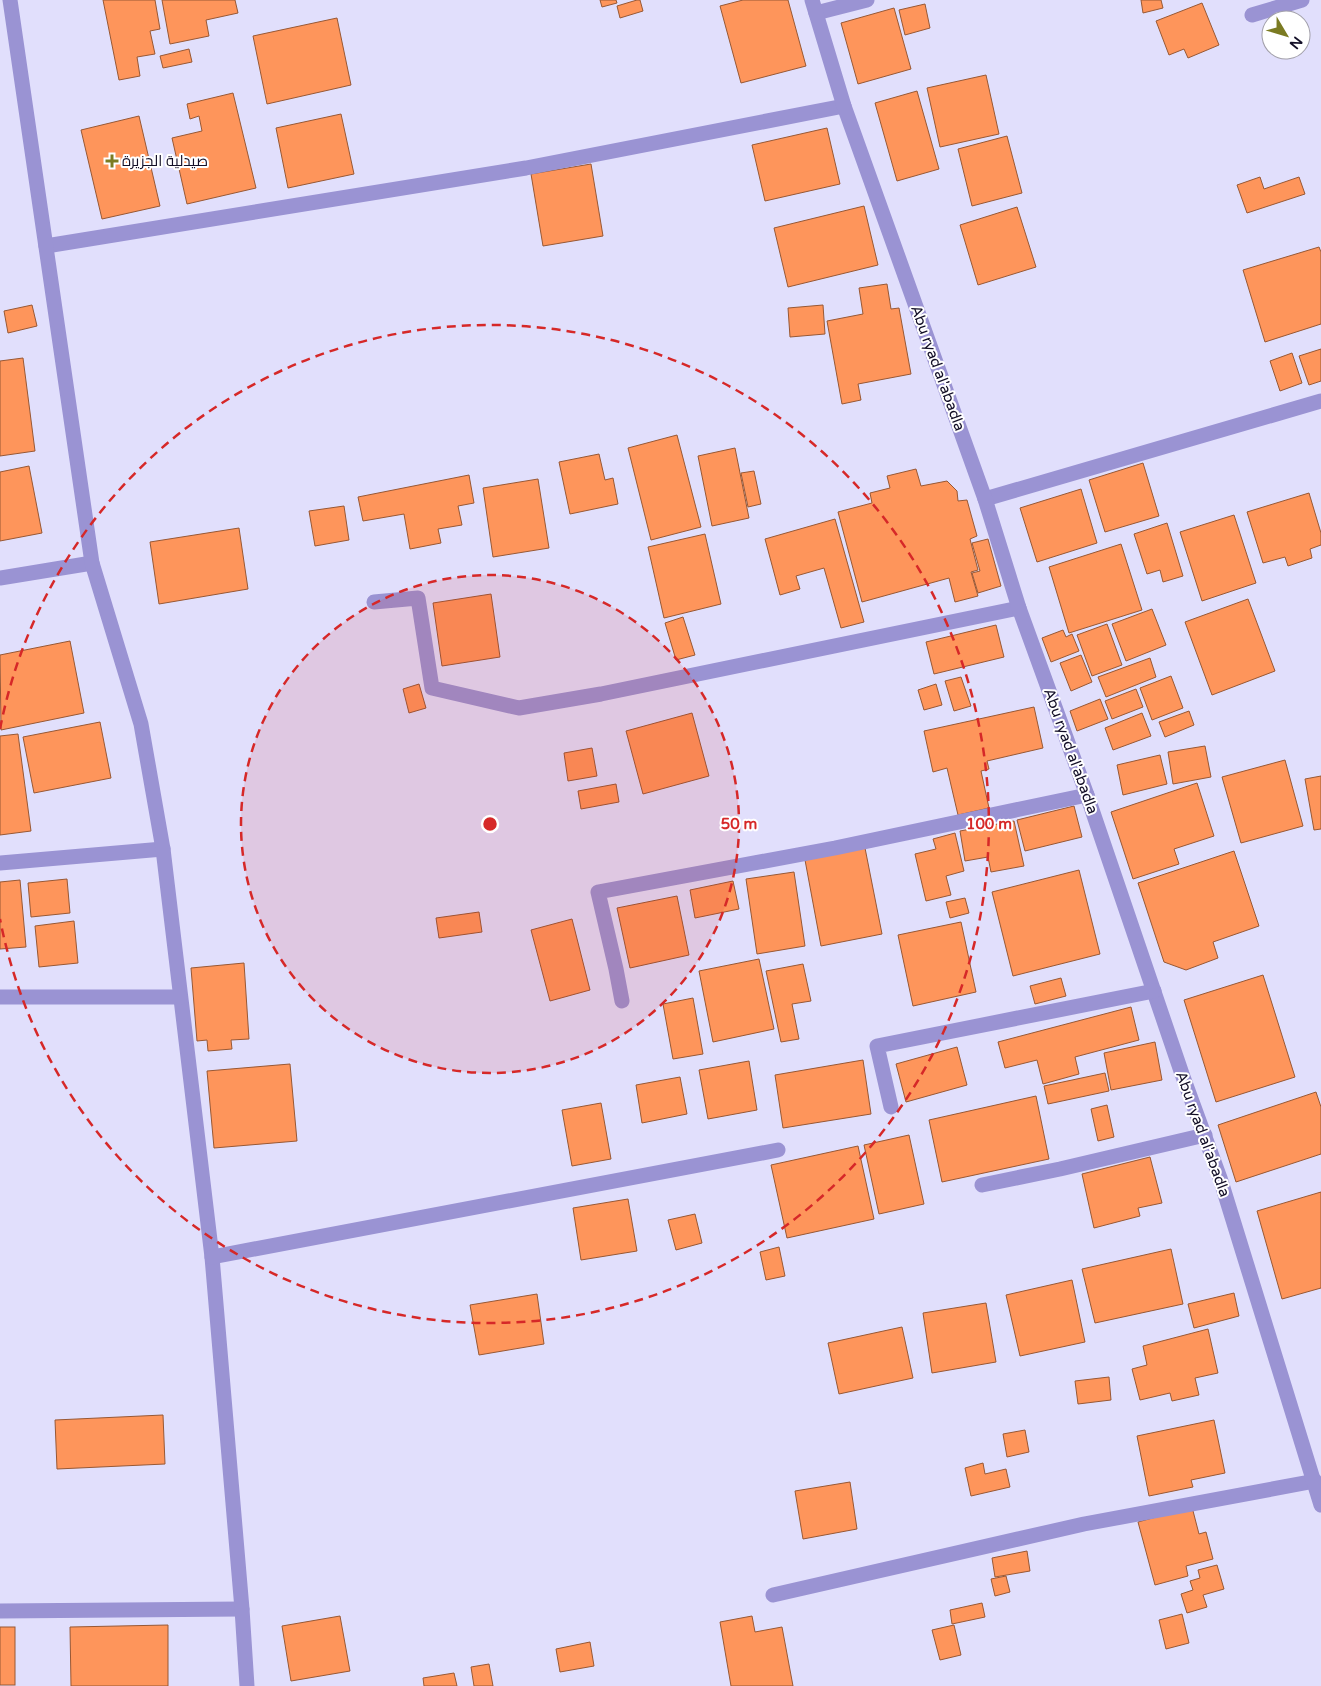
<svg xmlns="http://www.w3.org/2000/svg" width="1321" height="1686" font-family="'Varela Round',Cairo,sans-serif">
<rect width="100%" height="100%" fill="#e1dffc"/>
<g fill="#fe955b" stroke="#985834">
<path d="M103,0H155L160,29L150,31L155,54L137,57L140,76L119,80Z"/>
<path d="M162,0H235L238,13L206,20L209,36L170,44Z"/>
<path d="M600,0H616L617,3L602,7Z"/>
<path d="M637,0H640L643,11L620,18L617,6Z"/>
<path d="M743,0H788L806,66L741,83L720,6Z"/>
<path d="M1141,0H1161L1163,8L1143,13Z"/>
<path d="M1202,3L1219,45L1188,58L1184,49L1169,55L1156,21Z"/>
<path d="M925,4L930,28L905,35L899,10Z"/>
<path d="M894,8L911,69L858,84L841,23Z"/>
<path d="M337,18L351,85L267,104L253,36Z"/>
<path d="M189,49L192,62L163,68L160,56Z"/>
<path d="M986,75L999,134L940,147L927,88Z"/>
<path d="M917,91L939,169L897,181L875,103Z"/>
<path d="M233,93L256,188L187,204L172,138L202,131L199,116L190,119L187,104Z"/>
<path d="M341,114L354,174L288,188L276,128Z"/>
<path d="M139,116L160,206L102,219L81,130Z"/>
<path d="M827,128L840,184L765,201L752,145Z"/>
<path d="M1007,136L1022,193L972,206L958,149Z"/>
<path d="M591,164L603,236L543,246L531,174Z"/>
<path d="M1260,177L1264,189L1299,177L1305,194L1247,213L1237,185Z"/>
<path d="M864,206L878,265L788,287L774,228Z"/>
<path d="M1017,207L1036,267L978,285L960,225Z"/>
<path d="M1319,247L1321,252V324L1265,342L1243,270Z"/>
<path d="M887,284L891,309L899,308L911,374L858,384L861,400L842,404L827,321L863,314L859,288Z"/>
<path d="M32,305L37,326L8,333L4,311Z"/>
<path d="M823,305L825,334L790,337L788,308Z"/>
<path d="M1321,349V381L1309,385L1299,356Z"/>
<path d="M1292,353L1302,383L1280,391L1270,361Z"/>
<path d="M23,358L35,451L0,456V361Z"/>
<path d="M677,435L701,527L651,540L628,448Z"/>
<path d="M735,448L749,518L712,526L698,456Z"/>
<path d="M599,454L605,480L613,478L618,504L570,514L559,462Z"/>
<path d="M1143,463L1159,516L1105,532L1089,480Z"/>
<path d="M29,466L42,533L0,541V472Z"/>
<path d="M916,469L921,486L947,481L957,491L958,501L967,500L977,536L970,539L978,570L971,572L978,596L955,602L949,578L862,602L838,512L872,503L870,493L890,488L887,476Z"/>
<path d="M754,471L761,504L748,507L741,473Z"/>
<path d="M469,475L474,503L458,506L462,525L438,529L441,543L410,549L404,514L363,521L358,497Z"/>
<path d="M538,479L549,548L493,557L483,488Z"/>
<path d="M1081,489L1097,543L1037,562L1020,508Z"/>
<path d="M1309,493L1321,533V545L1310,549L1312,558L1288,566L1285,557L1263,563L1247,512Z"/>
<path d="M344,506L349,540L315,546L309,511Z"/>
<path d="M1234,515L1256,583L1202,601L1180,532Z"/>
<path d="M835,519L864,622L841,628L824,568L796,576L800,589L780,595L765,539Z"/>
<path d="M1167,523L1183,576L1163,582L1160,570L1147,574L1134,534Z"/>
<path d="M239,528L248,589L159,604L150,542Z"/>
<path d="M705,534L721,604L664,618L648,547Z"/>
<path d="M988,539L1001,586L978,593L972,573L980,571L972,543Z"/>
<path d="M1121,544L1142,610L1069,633L1049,567Z"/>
<path d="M491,594L500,657L442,666L433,603Z"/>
<path d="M1248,599L1275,671L1212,695L1185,622Z"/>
<path d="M1152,609L1166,645L1126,661L1112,624Z"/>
<path d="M683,617L695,655L676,660L665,623Z"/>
<path d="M1107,624L1122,665L1092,676L1077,635Z"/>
<path d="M996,625L1004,657L934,674L926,642Z"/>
<path d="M1063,630L1066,637L1072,634L1079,651L1051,662L1042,638Z"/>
<path d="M70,641L84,713L1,730L0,655Z"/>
<path d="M1081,655L1092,682L1071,691L1060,663Z"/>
<path d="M1150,658L1156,677L1106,697L1098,677Z"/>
<path d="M1171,676L1183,708L1152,720L1140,688Z"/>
<path d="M961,677L971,706L954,711L945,681Z"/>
<path d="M419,684L426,708L409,713L403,689Z"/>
<path d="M936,684L942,705L924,710L918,690Z"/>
<path d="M1136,689L1143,707L1112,719L1105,701Z"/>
<path d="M1100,699L1108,719L1077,731L1070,711Z"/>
<path d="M1034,707L1043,748L987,761L989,769L981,771L989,808L958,815L947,768L933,772L924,731Z"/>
<path d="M1189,711L1194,725L1165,737L1159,722Z"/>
<path d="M692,713L709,776L643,794L626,731Z"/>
<path d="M1142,713L1151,736L1113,750L1105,728Z"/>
<path d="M100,722L111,778L34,793L23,737Z"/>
<path d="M18,734L31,831L0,835V736Z"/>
<path d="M1205,746L1211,777L1173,784L1168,752Z"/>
<path d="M592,748L597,776L568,781L564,753Z"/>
<path d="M1160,755L1167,784L1123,795L1117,765Z"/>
<path d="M1285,760L1303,826L1241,843L1222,777Z"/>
<path d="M1321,776V829L1314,830L1305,779Z"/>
<path d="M1197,783L1214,836L1174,849L1179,864L1133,879L1111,812Z"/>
<path d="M616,784L619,802L581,809L578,791Z"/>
<path d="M1074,806L1082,837L1025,851L1017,820Z"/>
<path d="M1014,821L1024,866L991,872L988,857L965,861L960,831Z"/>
<path d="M955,833L964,871L946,876L951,895L926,901L915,854L936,849L933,839Z"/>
<path d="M865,848L882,934L821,946L805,860Z"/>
<path d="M1234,851L1259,926L1213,942L1218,958L1186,970L1164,962L1138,883Z"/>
<path d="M1079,870L1100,954L1013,976L992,892Z"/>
<path d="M794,872L805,946L757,954L746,879Z"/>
<path d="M67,879L70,913L31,917L28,883Z"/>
<path d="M20,880L26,947L0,949V882Z"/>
<path d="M733,881L739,909L695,918L690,890Z"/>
<path d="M677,896L689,955L630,968L617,908Z"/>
<path d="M965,898L969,913L950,918L946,902Z"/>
<path d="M479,912L482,932L439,938L436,918Z"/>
<path d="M572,919L590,990L550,1001L531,930Z"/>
<path d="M74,921L78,963L39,967L35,926Z"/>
<path d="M961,922L976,992L913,1006L898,935Z"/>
<path d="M759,959L774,1029L713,1042L699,971Z"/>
<path d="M244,963L249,1039L231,1040L232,1049L208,1051L207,1040L197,1041L191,968Z"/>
<path d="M803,964L811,1001L792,1004L799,1039L781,1042L766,971Z"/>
<path d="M1263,975L1295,1077L1216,1102L1184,1000Z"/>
<path d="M1061,978L1066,996L1035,1004L1030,986Z"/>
<path d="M693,998L703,1054L673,1059L663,1004Z"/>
<path d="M1131,1007L1139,1040L1075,1057L1079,1074L1043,1084L1037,1060L1005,1068L998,1042Z"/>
<path d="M1155,1042L1162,1080L1111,1090L1104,1053Z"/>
<path d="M957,1047L967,1085L906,1102L896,1064Z"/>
<path d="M863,1060L871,1114L783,1128L775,1075Z"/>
<path d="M749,1061L757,1110L708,1119L699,1070Z"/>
<path d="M290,1064L297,1141L214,1148L207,1071Z"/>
<path d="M1105,1073L1109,1091L1048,1104L1044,1086Z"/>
<path d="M680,1077L687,1114L642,1123L636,1085Z"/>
<path d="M1316,1092L1321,1107V1154L1236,1182L1218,1125Z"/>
<path d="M1036,1096L1049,1159L942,1182L929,1120Z"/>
<path d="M601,1103L611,1159L572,1166L562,1110Z"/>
<path d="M1107,1105L1114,1137L1098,1141L1091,1109Z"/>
<path d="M909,1135L924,1204L879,1214L864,1145Z"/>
<path d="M858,1146L874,1219L787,1238L771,1165Z"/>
<path d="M1150,1157L1162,1203L1138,1208L1140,1216L1094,1228L1082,1174Z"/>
<path d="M1321,1192V1288L1282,1299L1257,1211Z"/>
<path d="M628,1199L637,1251L581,1260L573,1208Z"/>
<path d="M695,1214L702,1243L676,1250L668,1220Z"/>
<path d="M779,1247L785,1276L766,1280L760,1252Z"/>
<path d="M1171,1249L1183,1304L1095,1323L1082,1269Z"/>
<path d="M1072,1280L1085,1342L1020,1356L1006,1295Z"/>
<path d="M1234,1293L1239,1316L1194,1328L1188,1304Z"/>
<path d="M537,1294L544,1344L479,1355L470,1305Z"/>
<path d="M986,1303L996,1362L932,1373L923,1313Z"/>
<path d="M902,1327L913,1378L839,1394L828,1343Z"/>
<path d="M1208,1329L1218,1373L1195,1378L1199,1395L1172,1401L1170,1393L1140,1400L1132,1369L1147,1365L1143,1346Z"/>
<path d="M1109,1377L1111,1400L1078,1404L1075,1381Z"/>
<path d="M163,1415L165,1464L57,1469L55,1420Z"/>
<path d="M1214,1420L1225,1473L1191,1480L1193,1487L1149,1496L1137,1436Z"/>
<path d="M1025,1430L1029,1452L1007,1457L1003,1434Z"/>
<path d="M983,1463L985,1474L1006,1469L1010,1487L971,1496L965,1468Z"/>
<path d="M850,1482L857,1529L803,1539L795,1491Z"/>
<path d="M1192,1507L1199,1534L1206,1532L1213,1559L1186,1566L1188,1576L1155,1585L1138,1522Z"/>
<path d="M1027,1551L1030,1571L995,1577L992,1558Z"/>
<path d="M1217,1565L1224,1589L1203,1595L1207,1607L1187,1613L1181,1594L1193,1590L1190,1581L1200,1578L1198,1570Z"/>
<path d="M1006,1576L1010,1592L995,1596L991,1579Z"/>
<path d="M982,1603L985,1617L952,1624L950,1610Z"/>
<path d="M1182,1614L1189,1643L1166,1649L1159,1620Z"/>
<path d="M340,1616L350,1671L291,1681L282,1626Z"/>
<path d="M752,1616L755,1632L782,1627L793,1686H731L720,1622Z"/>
<path d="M168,1625V1686H71L70,1627Z"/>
<path d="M954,1625L961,1655L940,1660L932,1630Z"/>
<rect x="0" y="1627" width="15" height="58"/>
<path d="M590,1642L594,1666L560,1672L556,1649Z"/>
<path d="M489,1664L493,1686H474L471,1667Z"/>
<path d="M454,1673L457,1686H424L423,1678Z"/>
</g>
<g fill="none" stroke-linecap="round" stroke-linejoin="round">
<g stroke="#9a93d3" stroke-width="15">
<path d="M816,13L867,0"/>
<path d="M1252,15L1302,0"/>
<path d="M46,246L526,168L844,106"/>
<path d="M985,499L1321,401"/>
<path d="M0,578L92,563"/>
<path d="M374,602L418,598L432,688L519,708L601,694L1019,608"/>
<path d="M0,863L163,849"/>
<path d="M622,1001L616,969L598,892L835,848L1087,795"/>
<path d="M982,1185L1060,1169L1205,1135"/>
<path d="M773,1595L1084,1524L1315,1481"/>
<path d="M0,1611L242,1609"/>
</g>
<g stroke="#9a93d3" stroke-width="15">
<path d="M10,0L92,563L141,724L163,849L212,1257L242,1609L247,1686"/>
<path d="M812,0L844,106L985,499L1019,608L1087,795L1182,1074L1220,1178L1321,1505"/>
<path d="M0,997H180"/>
<path d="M891,1107L877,1046L1154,991"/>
<path d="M212,1257L778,1150"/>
</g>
</g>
<circle cx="490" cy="824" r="249" fill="#d62828" fill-opacity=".12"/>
<g fill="none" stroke="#d62828" stroke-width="2.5" stroke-dasharray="9 6">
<circle cx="490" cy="824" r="249"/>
<path d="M0 729A499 499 0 1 1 0 919"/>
</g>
<path fill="#7b7b22" stroke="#fff" stroke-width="2" d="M109.5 153.5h5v5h5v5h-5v5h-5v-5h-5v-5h5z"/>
<g text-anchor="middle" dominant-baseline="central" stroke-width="4" stroke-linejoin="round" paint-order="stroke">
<g font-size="15" fill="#130f27" stroke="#fff" text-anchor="start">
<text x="122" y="161">صيدلية الجزيرة</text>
</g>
<g font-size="15" fill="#130f27" stroke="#fff">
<text transform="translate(938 368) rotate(70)">Abu ryad al'abadla</text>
<text transform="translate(1071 751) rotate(70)">Abu ryad al'abadla</text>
<text transform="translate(1203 1134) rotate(70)">Abu ryad al'abadla</text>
</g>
</g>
<circle cx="490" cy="824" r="8" fill="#d62828" stroke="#fff" stroke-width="2.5"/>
<g font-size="15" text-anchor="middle" font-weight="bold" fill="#d62828" stroke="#fff" stroke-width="4" stroke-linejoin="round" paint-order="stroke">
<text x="739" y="829">50 m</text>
<text x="989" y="829">100 m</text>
</g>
<g transform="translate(1286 35) rotate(128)"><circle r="24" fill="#ffffff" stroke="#a19fa9"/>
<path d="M0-4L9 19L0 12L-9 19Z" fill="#7b7b22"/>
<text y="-8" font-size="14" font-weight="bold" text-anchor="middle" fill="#130f27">N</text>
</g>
</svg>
